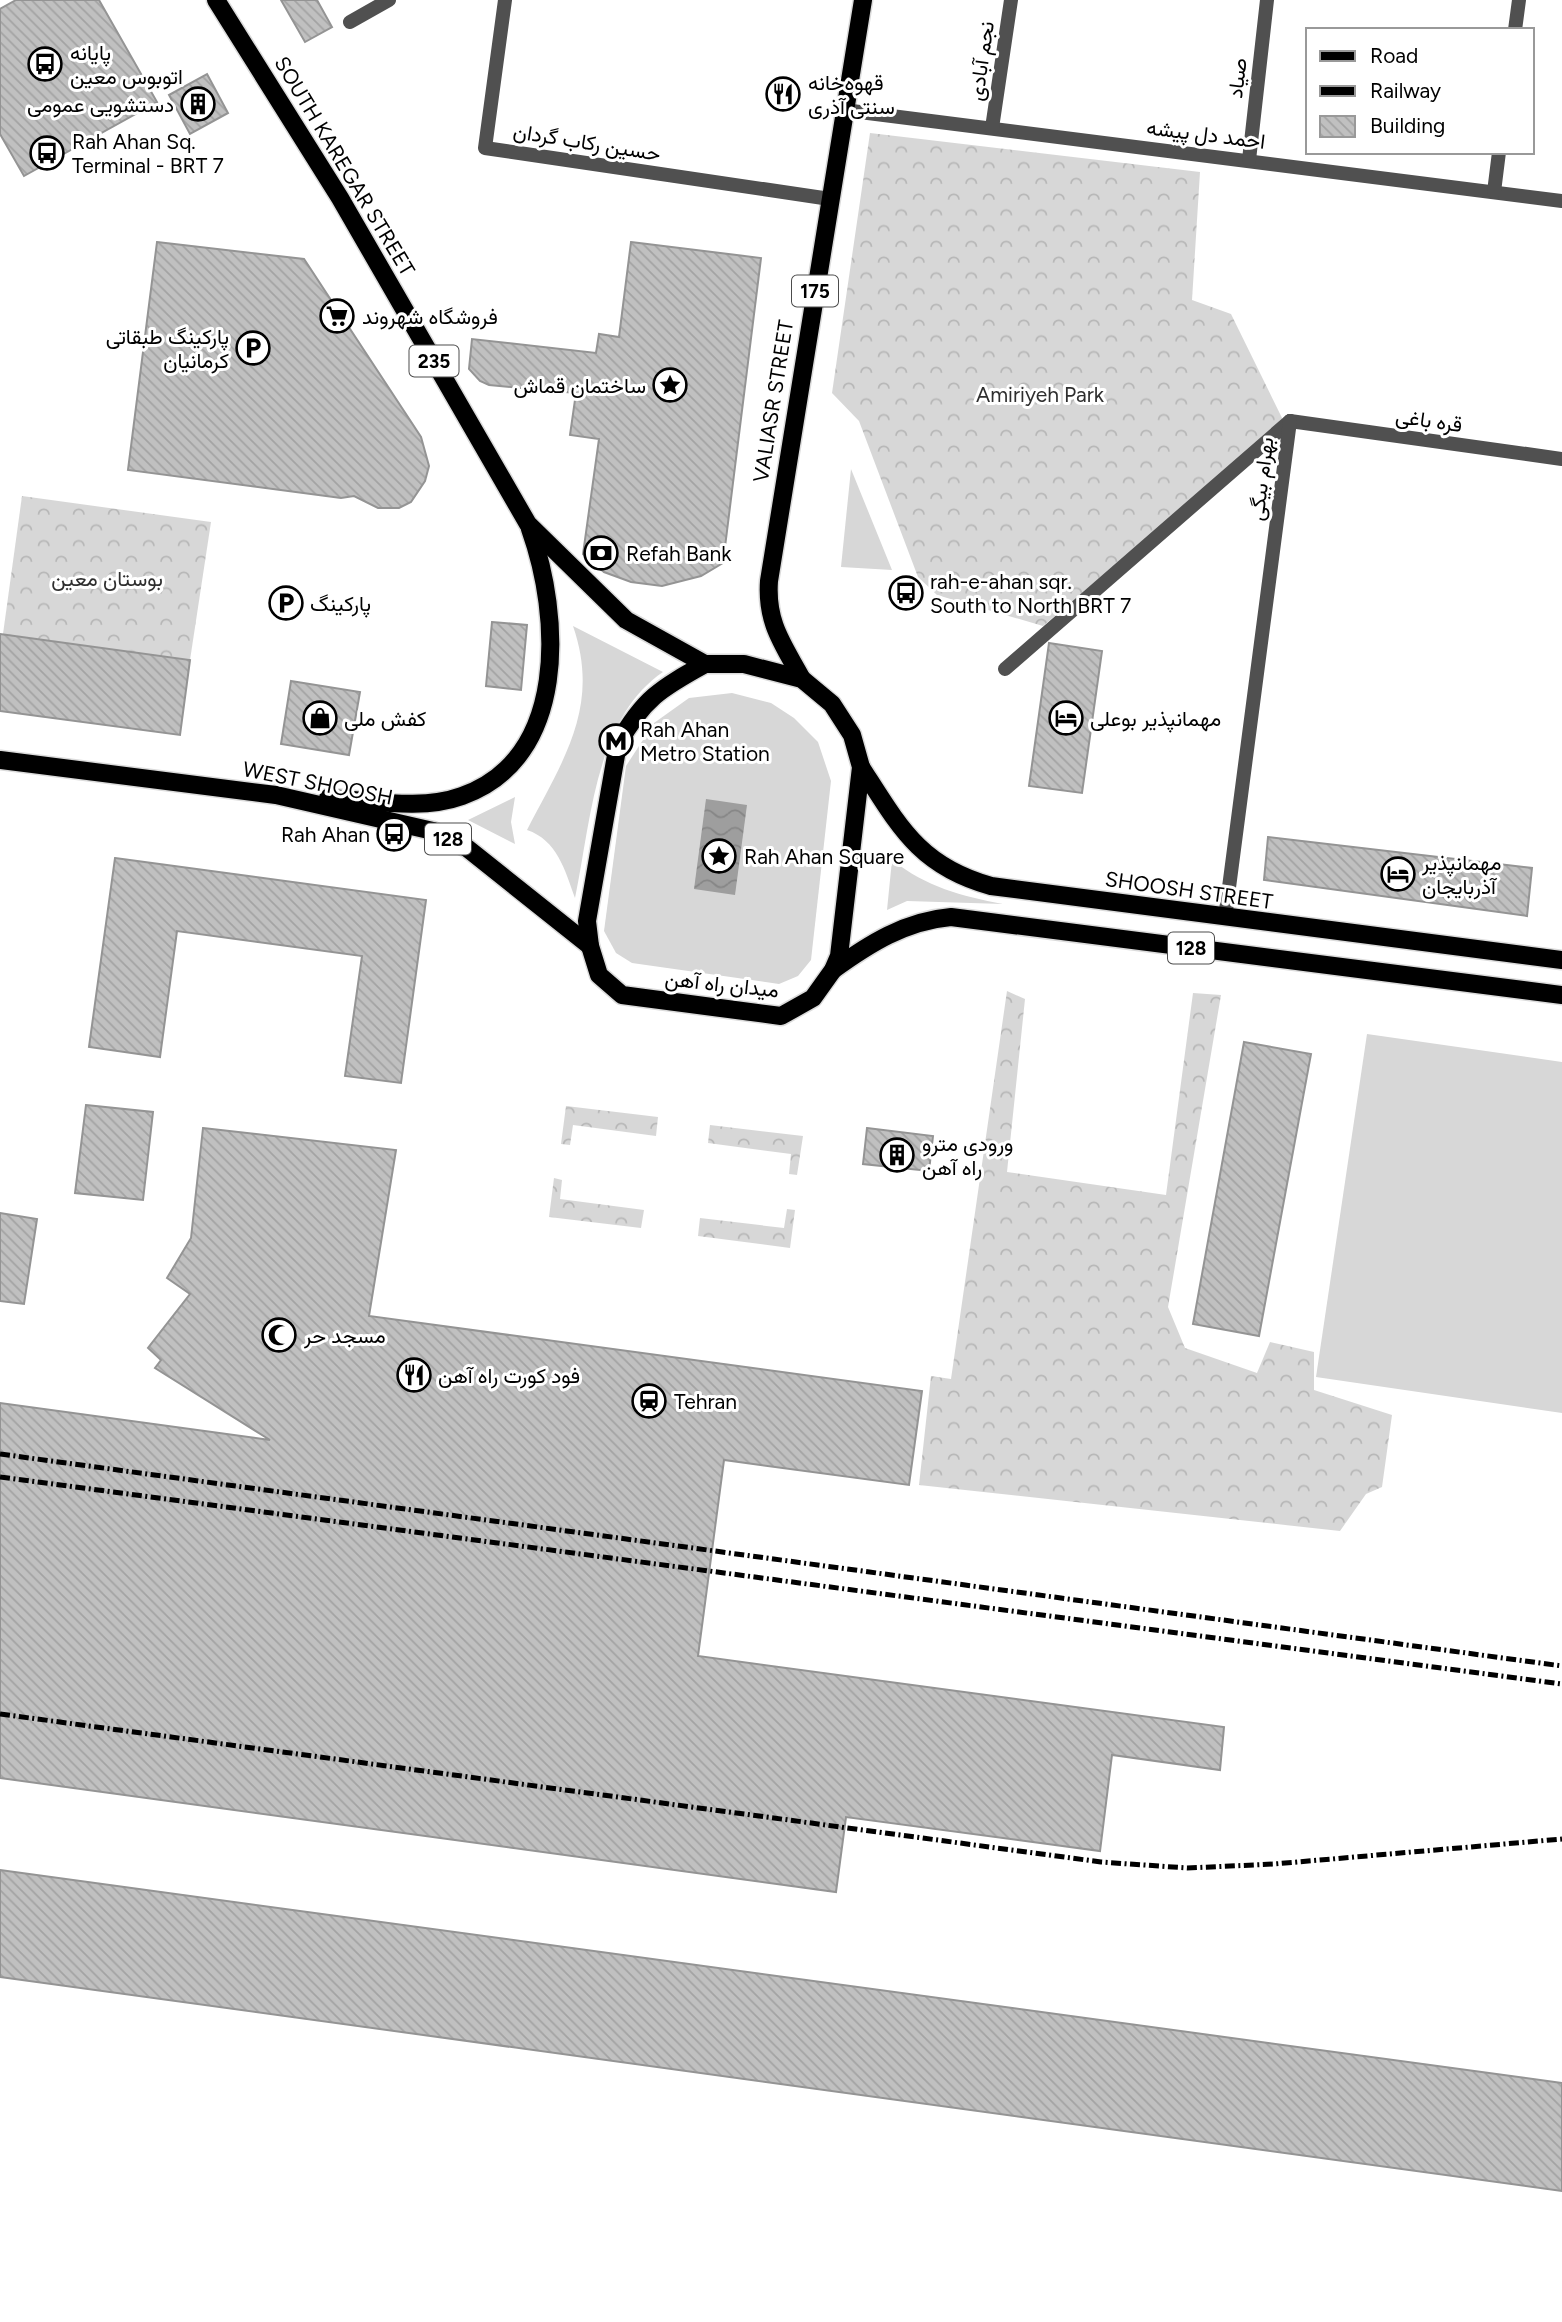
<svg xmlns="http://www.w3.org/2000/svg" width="1562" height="2322" font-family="Figtree,Vazirmatn,sans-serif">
<defs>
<pattern id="forest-crowns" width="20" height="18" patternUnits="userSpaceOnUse" patternTransform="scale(1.75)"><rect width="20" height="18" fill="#d7d7d7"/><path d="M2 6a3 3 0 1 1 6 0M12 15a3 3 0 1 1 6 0" fill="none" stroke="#b7b7b7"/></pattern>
<pattern id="water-waves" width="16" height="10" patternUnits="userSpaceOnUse" patternTransform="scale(1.75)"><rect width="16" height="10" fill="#9e9e9e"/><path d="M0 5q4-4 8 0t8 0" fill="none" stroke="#868686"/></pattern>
<pattern id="building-back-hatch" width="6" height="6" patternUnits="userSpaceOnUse" patternTransform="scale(1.75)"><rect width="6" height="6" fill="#c0c0c0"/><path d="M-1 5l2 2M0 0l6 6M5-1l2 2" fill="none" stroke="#a3a3a3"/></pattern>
</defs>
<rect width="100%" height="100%" fill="#fff"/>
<g fill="#d7d7d7">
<path d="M851,469L892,570L841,567Z"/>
<path d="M573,626L663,672C595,718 591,822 575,898C565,870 557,840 527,830C563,760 601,707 573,626Z"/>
<path d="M732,693L771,703L794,718L818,742L831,781L811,960L798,976L779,984L632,963L616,953L604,931L626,766L654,723L689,698Z"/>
<path d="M515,797L511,822L515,844L468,820Z"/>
<path d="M892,860C927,887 961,896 1003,904L907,901L887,910Z"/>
<path d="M1367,1034L1562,1062V1413L1316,1377Z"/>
</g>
<g fill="url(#forest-crowns)">
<path d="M870,133L1200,172L1192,300L1231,314L1284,422L1043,626L937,595L918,577L859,421L832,393Z"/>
<path d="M22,496L211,522L190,660L3,634Z"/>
<path d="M1007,991L1025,999L1007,1172L1166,1195L1193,993L1221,995L1168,1307L1185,1348L1257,1373L1270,1342L1314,1352V1390L1392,1415L1382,1487L1366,1494L1340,1531L919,1485L931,1376L951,1379Z"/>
<path d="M566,1106L658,1117L656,1136L573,1125L570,1145L561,1144Z"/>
<path d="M710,1125L803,1136L797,1175L789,1174L791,1154L708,1143Z"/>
<path d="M554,1178L562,1180L560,1199L644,1210L641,1228L549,1217Z"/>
<path d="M787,1209L795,1210L790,1248L698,1236L700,1218L784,1228Z"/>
</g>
<path fill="url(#water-waves)" d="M706,799L747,805L735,895L694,889Z"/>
<g fill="url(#building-back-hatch)" stroke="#949494" stroke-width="2">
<path d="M16,0H99L157,102L24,176L0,134V9Z"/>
<path d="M281,0H317L332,27L305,42Z"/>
<path d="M207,74L228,113L190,134L169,95Z"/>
<path d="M157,242L304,259L421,437L429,466L425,481L411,502L399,508H378L354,496L341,498L128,470Z"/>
<path d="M631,242L761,258L723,563L701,576L662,586L631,582L604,572L583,554L599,439L570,435L576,393L489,385L480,381L469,369L472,339L596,353L599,334L619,337Z"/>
<path d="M492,622L527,625L521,690L486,686Z"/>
<path d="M0,634L190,660L180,735L0,711Z"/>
<path d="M1049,643L1102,651L1082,793L1029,786Z"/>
<path d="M291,681L360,692L349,755L281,744Z"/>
<path d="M1268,837L1532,868L1527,916L1264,880Z"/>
<path d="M115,858L426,900L401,1083L345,1076L362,956L177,931L160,1057L89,1047Z"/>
<path d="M1244,1042L1311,1054L1259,1336L1193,1324Z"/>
<path d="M86,1105L153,1112L143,1200L75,1193Z"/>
<path d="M203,1128L396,1150L369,1316L922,1391L909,1485L724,1460L698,1656L1224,1727L1220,1770L1112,1755L1100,1851L846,1817L836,1892L0,1778V1403L270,1440L155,1368L161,1360L148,1348L190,1294L167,1278L191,1238Z"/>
<path d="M867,1128L933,1136L929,1171L863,1164Z"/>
<path d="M0,1213L37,1219L24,1304L0,1301Z"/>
<path d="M0,1870L1562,2083V2191L0,1977Z"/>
</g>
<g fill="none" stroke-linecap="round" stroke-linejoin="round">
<defs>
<g id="primary">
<path d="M216,0L340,198L528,524L626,620L705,664"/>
<path d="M705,664H744L802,679L832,704L852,735L861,767L839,956L833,970L813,998L781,1016L622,995L599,975L590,946L587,921L618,744C643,699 661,688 705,664Z"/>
<path d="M802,679C783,644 766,623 769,581L863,0"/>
<path d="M0,760L276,795L433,831L467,848L590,946"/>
<path d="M861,767C899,826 919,866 991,886L1562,960"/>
<path d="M328,798C371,800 421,811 462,796C569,758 561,616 530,529"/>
<path d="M833,970C869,944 905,921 951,917L1562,995"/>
</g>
</defs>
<use href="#primary" stroke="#dbdbdb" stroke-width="21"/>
<g stroke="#505050" stroke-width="14">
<path d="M505,0L485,148L830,199"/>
<path d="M350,22L389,0"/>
<path d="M1515,30L1519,0"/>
<path d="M844,110L1562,201"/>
<path d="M992,128L1011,0"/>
<path d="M1249,160L1267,0"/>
<path d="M1494,192L1499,152"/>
<path d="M1290,421L1562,459"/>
<path d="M1005,669L1290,421"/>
<path d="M1225,918L1290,421"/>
</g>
<use href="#primary" stroke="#000" stroke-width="18"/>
<g stroke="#000" stroke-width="5" stroke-dasharray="10 3.5 2 3.5" stroke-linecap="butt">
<path d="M0,1454L1562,1666"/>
<path d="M0,1477L1562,1684"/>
<path d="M0,1714L1101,1862L1187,1868L1274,1864L1562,1839"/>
</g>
</g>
<defs>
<symbol id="bus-ring" viewBox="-11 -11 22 22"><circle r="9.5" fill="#fff" stroke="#000" stroke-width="1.5"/><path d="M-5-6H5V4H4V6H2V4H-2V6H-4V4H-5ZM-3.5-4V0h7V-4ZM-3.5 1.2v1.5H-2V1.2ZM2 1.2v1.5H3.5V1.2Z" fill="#000"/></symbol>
<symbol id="restaurant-ring" viewBox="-11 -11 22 22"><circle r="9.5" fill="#fff" stroke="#000" stroke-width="1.5"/><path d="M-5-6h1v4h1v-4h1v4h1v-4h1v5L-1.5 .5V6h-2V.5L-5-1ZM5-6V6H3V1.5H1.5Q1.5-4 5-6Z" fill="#000"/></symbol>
<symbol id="building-ring" viewBox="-11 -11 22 22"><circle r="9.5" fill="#fff" stroke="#000" stroke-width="1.5"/><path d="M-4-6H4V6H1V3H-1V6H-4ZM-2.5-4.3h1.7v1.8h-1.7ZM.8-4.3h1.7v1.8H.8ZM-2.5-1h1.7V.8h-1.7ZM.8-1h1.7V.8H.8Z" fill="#000"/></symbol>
<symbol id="supermarket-ring" viewBox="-11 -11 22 22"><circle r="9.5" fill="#fff" stroke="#000" stroke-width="1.5"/><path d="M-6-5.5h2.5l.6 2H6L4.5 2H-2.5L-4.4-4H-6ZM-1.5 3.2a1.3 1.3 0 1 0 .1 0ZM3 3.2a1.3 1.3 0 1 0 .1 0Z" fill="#000"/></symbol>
<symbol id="parking-ring" viewBox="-11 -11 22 22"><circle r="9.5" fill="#fff" stroke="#000" stroke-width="1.5"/><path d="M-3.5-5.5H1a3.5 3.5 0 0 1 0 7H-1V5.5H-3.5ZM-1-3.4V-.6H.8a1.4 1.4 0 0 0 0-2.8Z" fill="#000"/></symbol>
<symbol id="sight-ring" viewBox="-11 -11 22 22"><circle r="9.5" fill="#fff" stroke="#000" stroke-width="1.5"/><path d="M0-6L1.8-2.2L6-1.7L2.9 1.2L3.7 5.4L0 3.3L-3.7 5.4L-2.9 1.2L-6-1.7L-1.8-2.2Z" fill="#000"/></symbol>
<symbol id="bank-ring" viewBox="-11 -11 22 22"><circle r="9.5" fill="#fff" stroke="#000" stroke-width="1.5"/><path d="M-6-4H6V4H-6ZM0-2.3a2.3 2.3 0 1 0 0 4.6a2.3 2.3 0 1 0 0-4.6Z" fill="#000"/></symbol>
<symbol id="shop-ring" viewBox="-11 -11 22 22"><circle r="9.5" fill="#fff" stroke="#000" stroke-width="1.5"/><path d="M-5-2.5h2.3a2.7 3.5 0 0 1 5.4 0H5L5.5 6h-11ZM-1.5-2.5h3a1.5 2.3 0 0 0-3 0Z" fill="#000"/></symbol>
<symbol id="hotel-ring" viewBox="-11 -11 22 22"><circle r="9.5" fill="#fff" stroke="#000" stroke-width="1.5"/><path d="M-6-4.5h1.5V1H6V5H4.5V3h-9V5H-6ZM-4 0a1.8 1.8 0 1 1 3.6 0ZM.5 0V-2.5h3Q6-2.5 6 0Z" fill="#000"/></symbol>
<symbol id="metro-ring" viewBox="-11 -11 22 22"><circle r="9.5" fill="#fff" stroke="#000" stroke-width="1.5"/><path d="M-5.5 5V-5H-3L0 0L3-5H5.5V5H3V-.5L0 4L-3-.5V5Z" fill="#000"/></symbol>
<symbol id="mosque-ring" viewBox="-11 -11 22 22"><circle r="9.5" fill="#fff" stroke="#000" stroke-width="1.5"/><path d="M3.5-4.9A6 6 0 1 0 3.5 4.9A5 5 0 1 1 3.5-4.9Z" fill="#000"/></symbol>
<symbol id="station-ring" viewBox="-11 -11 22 22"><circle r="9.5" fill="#fff" stroke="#000" stroke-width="1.5"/><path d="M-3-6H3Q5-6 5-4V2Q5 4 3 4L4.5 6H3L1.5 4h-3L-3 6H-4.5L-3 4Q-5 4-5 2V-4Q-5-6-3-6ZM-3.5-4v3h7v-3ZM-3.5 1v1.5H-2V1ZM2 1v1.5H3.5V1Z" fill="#000"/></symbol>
</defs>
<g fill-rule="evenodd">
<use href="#bus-ring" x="26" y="45" width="38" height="38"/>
<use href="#restaurant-ring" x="764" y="75" width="38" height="38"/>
<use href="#building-ring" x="179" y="85" width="38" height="38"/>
<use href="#bus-ring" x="28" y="134" width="38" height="38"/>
<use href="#supermarket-ring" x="318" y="297" width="38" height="38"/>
<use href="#parking-ring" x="234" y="329" width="38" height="38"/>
<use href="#sight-ring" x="651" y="366" width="38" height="38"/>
<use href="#bank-ring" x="582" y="534" width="38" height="38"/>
<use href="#bus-ring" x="887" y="574" width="38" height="38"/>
<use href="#parking-ring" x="267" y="584" width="38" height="38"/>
<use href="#shop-ring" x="301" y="699" width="38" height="38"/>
<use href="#hotel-ring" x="1047" y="699" width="38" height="38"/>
<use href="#metro-ring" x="597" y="722" width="38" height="38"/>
<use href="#bus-ring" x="375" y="815" width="38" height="38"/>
<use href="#sight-ring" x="700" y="837" width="38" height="38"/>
<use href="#hotel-ring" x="1379" y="855" width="38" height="38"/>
<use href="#building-ring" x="878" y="1136" width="38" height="38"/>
<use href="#mosque-ring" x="260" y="1316" width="38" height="38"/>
<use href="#restaurant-ring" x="395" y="1356" width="38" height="38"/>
<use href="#station-ring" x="630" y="1382" width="38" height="38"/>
</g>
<g text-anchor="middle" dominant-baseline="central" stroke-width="6" stroke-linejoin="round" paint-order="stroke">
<g fill="#fff" stroke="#4c4c4c" stroke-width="2">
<rect x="792" y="275.5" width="46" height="31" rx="5"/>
<rect x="409.5" y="345.5" width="49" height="31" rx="5"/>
<rect x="425" y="823.5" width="46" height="31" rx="5"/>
<rect x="1168" y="932.5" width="46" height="31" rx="5"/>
</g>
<g font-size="19" font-weight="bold" fill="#000">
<text x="815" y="291">175</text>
<text x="434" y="361">235</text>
<text x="448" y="839">128</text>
<text x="1191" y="948">128</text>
</g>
<g font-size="21" fill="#000" stroke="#fff" text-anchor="start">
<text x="70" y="52">پایانه<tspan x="70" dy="24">اتوبوس معین</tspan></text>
<text x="808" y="82">قهوه‌خانه<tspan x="808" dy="24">سنتی آذری</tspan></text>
<text x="174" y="104" text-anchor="end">دستشویی عمومی</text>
<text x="72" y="141">Rah Ahan Sq.<tspan x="72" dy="24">Terminal - BRT 7</tspan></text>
<text x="362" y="316">فروشگاه شهروند</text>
<text x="229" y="336" text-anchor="end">پارکینگ طبقاتی<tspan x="229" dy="24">کرمانیان</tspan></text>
<text x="646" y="385" text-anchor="end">ساختمان قماش</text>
<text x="626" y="553">Refah Bank</text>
<text x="930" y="581">rah-e-ahan sqr.<tspan x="930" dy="24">South to North BRT 7</tspan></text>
<text x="310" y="603">پارکینگ</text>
<text x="344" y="718">کفش ملی</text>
<text x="1090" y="718">مهمانپذیر بوعلی</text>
<text x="640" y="729">Rah Ahan<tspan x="640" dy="24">Metro Station</tspan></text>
<text x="370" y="834" text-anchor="end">Rah Ahan</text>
<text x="744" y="856">Rah Ahan Square</text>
<text x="1422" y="862">مهمانپذیر<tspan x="1422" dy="24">آذربایجان</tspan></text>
<text x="922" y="1143">ورودی مترو<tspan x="922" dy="24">راه آهن</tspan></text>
<text x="304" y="1335">مسجد حر</text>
<text x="438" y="1375">فود کورت راه آهن</text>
<text x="674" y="1401">Tehran</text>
</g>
<g font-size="21" fill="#000" stroke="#fff">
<text transform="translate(981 61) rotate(-82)">نجم آبادی</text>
<text transform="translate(1237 78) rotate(-83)">صیاد</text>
<text transform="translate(1206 134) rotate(7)">احمد دل پیشه</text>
<text transform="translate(587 142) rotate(9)">حسین رکاب‌ گردان</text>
<text transform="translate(345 166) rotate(59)">SOUTH KAREGAR STREET</text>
<text transform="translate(773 401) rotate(-81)">VALIASR STREET</text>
<text transform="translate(1429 420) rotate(8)">قره باغی</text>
<text transform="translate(1261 479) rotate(-83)">بهرام بیگی</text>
<text transform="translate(318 783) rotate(11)">WEST SHOOSH</text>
<text transform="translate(1189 890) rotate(8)">SHOOSH STREET</text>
<text transform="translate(722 984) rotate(6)">میدان راه آهن</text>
</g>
<g font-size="21" fill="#2e2e2e" stroke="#fff">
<text x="1040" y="394">Amiriyeh Park</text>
<text x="107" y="578">بوستان معین</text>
</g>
</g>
<rect x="1306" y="28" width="228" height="126" fill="#ffffff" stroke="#999999" stroke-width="2"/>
<rect x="1320" y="51" width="35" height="10" fill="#000000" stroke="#999999" stroke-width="2"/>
<text x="1370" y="63" font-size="21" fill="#000000">Road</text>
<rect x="1320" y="86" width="35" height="10" fill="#000000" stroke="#999999" stroke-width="2"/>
<text x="1370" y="98" font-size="21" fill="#000000">Railway</text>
<rect x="1320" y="116" width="35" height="21" fill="url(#building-back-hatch)" stroke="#999999" stroke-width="2"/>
<text x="1370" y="133" font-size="21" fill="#000000">Building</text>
</svg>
